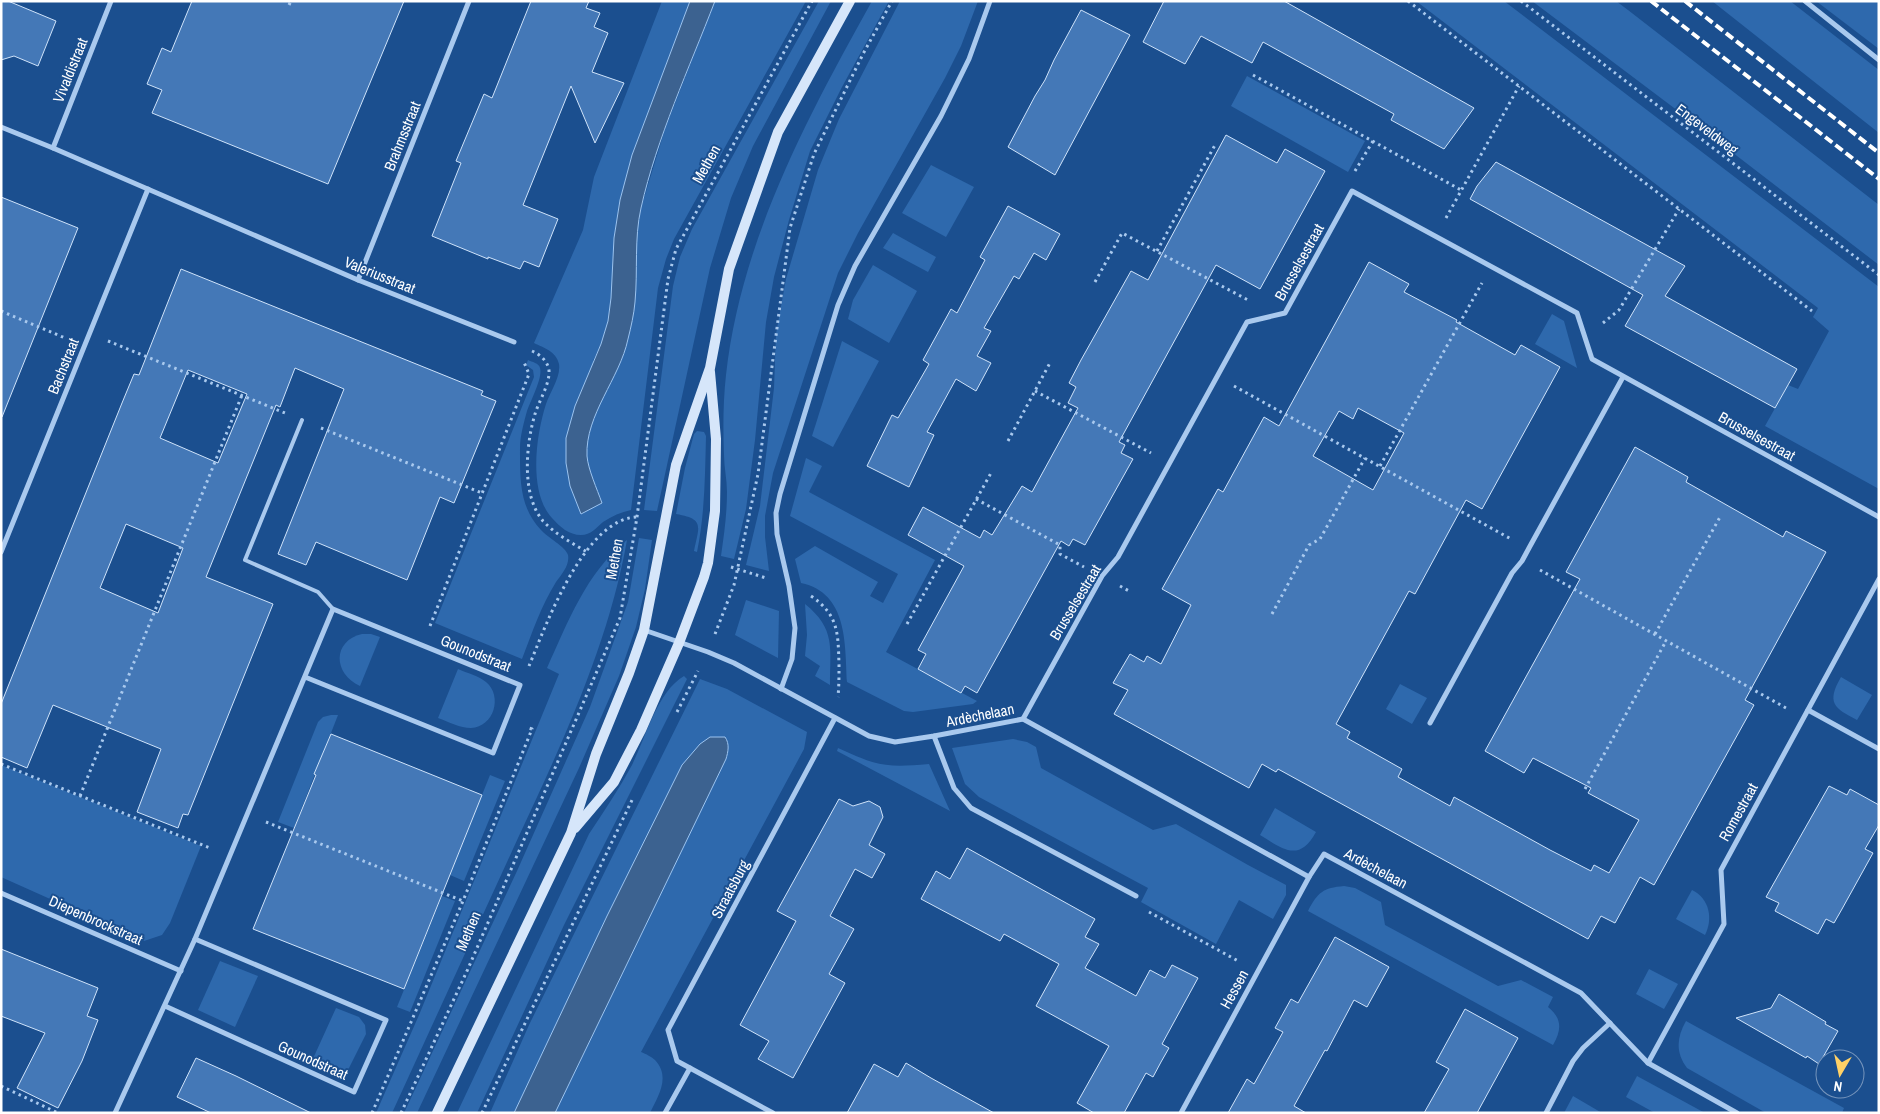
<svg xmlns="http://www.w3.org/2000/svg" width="1880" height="1114" font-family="'Archivo Narrow',sans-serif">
<rect width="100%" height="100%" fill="#1b4f8f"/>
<g fill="#2e69ad">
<path d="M662,1H690L632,155L620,200L614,238L611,298L608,321L601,344L593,361L617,370L628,341L637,233L641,208L665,129L715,1H806L674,239L666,259L658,288L631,510C621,512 612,516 603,522C596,528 591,535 581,535C569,535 560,527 552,518C528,492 536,435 546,404C550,392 561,377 559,364C556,351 544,348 534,343L583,230L594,177Z"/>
<path d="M819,1H831L753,146L731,198L710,268L657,511L644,510L673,286L680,257L692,229Z"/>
<path d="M872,1H889L842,87L810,151L789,220L774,277L766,322L755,440L746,509L734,559L721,556C724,535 727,514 727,492C727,480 724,467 724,455C723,429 723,402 726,375C741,240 807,118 872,1Z"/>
<path d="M900,1H978L961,46L945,78L858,233L838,273L773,473L765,516V537L769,571L746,565L760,506L774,388L776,334L786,279L818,170L839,119Z"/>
<path d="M1416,1H1504L1879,287V489L1765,426L1788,385L1798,389L1829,331L1813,317L1818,308Z"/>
<path d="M1532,1H1616L1628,10L1879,205V265L1698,126Z"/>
<path d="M1712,1H1790L1875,67L1879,70V133Z"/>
<path d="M1816,1H1879V49Z"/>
<path d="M1247,76L1365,141L1348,172L1231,106Z"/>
<path d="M931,165L974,187L946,237L902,213Z"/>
<path d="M893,233L936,257L928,272L883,248Z"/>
<path d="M873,265L917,291L889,343L848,319L853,300Z"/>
<path d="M1552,314L1564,321L1577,368L1535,344Z"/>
<path d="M842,341L879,361L833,447L812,436Z"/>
<path d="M528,360C532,362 539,363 540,368C543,377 531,400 527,411C524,422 520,436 520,448C520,478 519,507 541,530C547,537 566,547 568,555C570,565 561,575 556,582C541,606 532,633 522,659L435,623L534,377L533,370L526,365Z"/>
<path d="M697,431L704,432L706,436C705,475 705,513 697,552L694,551C699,526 705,519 676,514L685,468L694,434Z"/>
<path d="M806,458L822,466L809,492L935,560L886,652L977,701L973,704L913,712L904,711L847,682C845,644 848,593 801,583L795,559L815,546L878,582L870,596L883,603L898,574L790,516Z"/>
<path d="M639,538L652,540L645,589L636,627L619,676L579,768L417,1113H404L517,871L590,707L628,602Z"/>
<path d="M627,540C609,643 562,744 518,838C476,930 434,1021 392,1113H376L419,1015L559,674L547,668C568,622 586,573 627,540Z"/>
<path d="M746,600L779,611L778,658L735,635Z"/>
<path d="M805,604C836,629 830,648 830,685L815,676L820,666L805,656L807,635Z"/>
<path d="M362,634H371L380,637L360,686C333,674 332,641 362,634Z"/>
<path d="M458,669C467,673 479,676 486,682C503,696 494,727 471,728C460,728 449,722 438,718Z"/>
<path d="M684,676L687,679L564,925L477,1113H457L589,834C604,811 619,789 632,765C646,737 657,692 684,676Z"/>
<path d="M1841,677L1872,695L1857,720C1834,708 1826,703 1841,677Z"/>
<path d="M700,679L727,689L807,732L804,749L641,1052C646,1054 652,1057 655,1060C671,1077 658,1096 650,1113H490L529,1025Z"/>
<path d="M1400,684L1427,698L1412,724L1386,709Z"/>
<path d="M331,715H338L294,828L278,822L318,722L323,717Z"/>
<path d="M1013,739L1027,742L1036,747L1041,768L1153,830L1176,824L1248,865L1286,885V895L1273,919L1239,900L1216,944L1141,902L1148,888L979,797L965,784L952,748Z"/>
<path d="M838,748C877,766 886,768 929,764L950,811L837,751Z"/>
<path d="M1,765L201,846L170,923L162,935L144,941L1,877Z"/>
<path d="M490,775L505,781L464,881L450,875Z"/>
<path d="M1275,808L1316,832C1299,863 1283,849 1260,835Z"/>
<path d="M1344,886L1355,888L1381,902L1385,925L1498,986L1521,980L1553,997L1548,1007C1562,1018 1562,1030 1553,1045L1308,911C1318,892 1323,888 1344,886Z"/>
<path d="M1692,890C1710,899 1713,919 1705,935L1676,919Z"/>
<path d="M442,896L455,901L410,1012L397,1007Z"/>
<path d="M220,961L258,976L235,1027L198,1010Z"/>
<path d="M1649,969L1678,984L1664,1009L1636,994Z"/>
<path d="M336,1008L359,1017L365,1025L366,1034L348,1070L340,1074L332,1073L311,1063Z"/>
<path d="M1686,1021L1844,1108L1842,1113H1766L1687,1068C1675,1052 1677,1037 1686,1021Z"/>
<path d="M1637,1076L1705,1113H1655L1626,1097Z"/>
<path d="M1573,1096L1602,1113H1564Z"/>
</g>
<g fill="#3c6290" stroke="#9cc4f0">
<path d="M690,1H715C689,69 657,137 641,208C634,239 638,270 635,302C634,314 631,327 628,339C620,378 585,415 587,456C588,469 597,489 602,503L581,514L570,486L566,463V438L575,406L601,344L608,321L611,298L614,238L620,200L632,155Z"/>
<path d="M710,737H725C730,744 728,752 726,759L555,1113H514L607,916L682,765L700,744Z"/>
</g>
<g fill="#4478b7" stroke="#cfe3fa" fill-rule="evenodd">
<path d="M1,1H8L56,21L38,66L14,56L1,60Z"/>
<path d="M192,1H404L328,184L152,113L162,90L147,84L162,48L171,52Z"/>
<path d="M531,1H589L586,8L600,13L594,27L608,33L592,72L624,83L595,143L571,86L523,205L558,219L539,267L524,261L520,269L488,257V259L432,236L461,163L456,161L484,94L492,98Z"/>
<path d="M1164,1H1284L1474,108L1444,149L1391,120L1394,114L1263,42L1252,63L1201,36L1185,64L1143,42Z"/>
<path d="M1081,10L1130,35L1055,175L1008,147L1035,96L1045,80L1054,60Z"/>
<path d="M1226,135L1277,163L1285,149L1325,171L1260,289L1216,265L1119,442L1125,445L1121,453L1133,459L1085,545L1073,539L1069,546L1061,541L977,693L965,686L961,693L918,669L926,654L918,650L964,566L908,535L923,507L980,538L984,530L992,535L1022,486L1032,492L1078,408L1068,403L1076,387L1069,383L1081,360L1131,271L1148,280Z"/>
<path d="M1496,162L1685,266L1665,296L1797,369L1775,408L1625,326L1643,295L1470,199L1477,186Z"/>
<path d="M1,197L78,228L2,417H1Z"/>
<path d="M1008,206L1060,234L1046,260L1034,253L1019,279L1014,276L984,328L991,331L977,356L991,363L976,391L956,379L927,432L934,435L909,487L867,466L892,415L898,418L929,364L923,360L951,309L957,313L985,260L980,257Z"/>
<path d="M1369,262L1409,284L1404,292L1457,320L1456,322L1515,355L1521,345L1560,367L1482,509L1466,500L1415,594L1409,591L1336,724L1350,732L1347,738L1402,769L1398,777L1450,806L1454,797L1550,850L1591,871L1594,865L1609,873L1639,820L1588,793L1591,788L1533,758L1524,773L1485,751L1580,579L1566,572L1635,447L1688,477L1686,482L1783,537L1786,531L1826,552L1745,700L1754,705L1654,885L1640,877L1615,923L1601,916L1588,939L1278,769L1276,772L1262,764L1249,788L1114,714L1128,690L1113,683L1130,654L1144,662L1147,656L1161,664L1191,605L1162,589L1218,489L1223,492L1264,417L1279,426ZM1358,408L1404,433L1373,490L1313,456L1339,411L1353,419Z"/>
<path d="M181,269L483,391L481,395L496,401L454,503L440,497L407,580L316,542L306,565L278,554L344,389L295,368L280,407L276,405L206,577L273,604L188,815L183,814L178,828L137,812L161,749L53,705L27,768L1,757V704L122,403L134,374L139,375L145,360ZM188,370L247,394L218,463L160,438ZM126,524L183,548L158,613L100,588Z"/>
<path d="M331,734L482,795L404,989L253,929L316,775L314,774Z"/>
<path d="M1829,786L1847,795L1850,789L1879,805V825L1865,849L1873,853L1842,909L1834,923L1826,919L1818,934L1775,911L1779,903L1766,897Z"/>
<path d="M839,799L853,806L869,801L880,807L883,817L869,845L885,854L872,878L855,869L830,916L854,929L829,974L845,983L793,1078L758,1059L769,1041L740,1025L796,921L777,911Z"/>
<path d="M967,848L1095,919L1085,937L1099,944L1085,968L1136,996L1150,970L1165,978L1172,965L1198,978L1162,1044L1169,1048L1161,1062L1153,1077L1146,1073L1124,1113H1094L1077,1103L1109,1046L1036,1006L1059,964L1004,934L1000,941L921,899L936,871L950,879Z"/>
<path d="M1335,937L1389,967L1367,1007L1354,1000L1327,1051L1325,1050L1294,1106L1306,1113H1228L1247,1079L1254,1084L1283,1032L1275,1028L1291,999L1298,1003Z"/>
<path d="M1,949L98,988L87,1016L98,1020L82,1061L58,1108L17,1088L45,1033L1,1016Z"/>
<path d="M1779,994L1826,1022L1825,1024L1838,1031L1819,1064L1807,1056L1806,1058L1736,1018L1771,1008Z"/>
<path d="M1465,1009L1518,1038L1477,1113H1424L1449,1069L1436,1062Z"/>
<path d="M196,1058L236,1076L311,1113H211L177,1097Z"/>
<path d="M906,1063L931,1078L994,1113H847L874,1064L898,1077Z"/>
</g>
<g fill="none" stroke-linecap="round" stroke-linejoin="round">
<g stroke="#a9c9ee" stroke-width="3" stroke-dasharray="2.5 4" stroke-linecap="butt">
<path d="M1408,1L1812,311"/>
<path d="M1521,1L1879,275"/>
<path d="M289,5L291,1"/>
<path d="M1253,75L1461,190"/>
<path d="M1355,171L1373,141"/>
<path d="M1446,218L1519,86"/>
<path d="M1157,251L1215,145"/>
<path d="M1095,282L1122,233L1248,300"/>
<path d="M1,311L65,338"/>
<path d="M1603,323L1619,310L1679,209"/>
<path d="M108,341L285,413"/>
<path d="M532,351C541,355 550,363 549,374C548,387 539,401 535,414C526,444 521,495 543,521C555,534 572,543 587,552"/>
<path d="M1234,386L1511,539"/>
<path d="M1035,391L1151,453"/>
<path d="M321,428L482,493"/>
<path d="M1008,441L1051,361"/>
<path d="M1380,466L1482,283"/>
<path d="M976,499L1060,545V554L1084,567"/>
<path d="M731,567L766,578"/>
<path d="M1540,570L1786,708"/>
<path d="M1120,586L1131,592"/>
<path d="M811,596C839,615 838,634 839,665C839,676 839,686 838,697"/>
<path d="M1272,614L1309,545L1320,539L1365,458"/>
<path d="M907,624L991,473"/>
<path d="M430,626L529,374L523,360"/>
<path d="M715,634L734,585L758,474L790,228L814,154L863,54L892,1"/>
<path d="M1655,634L1720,517"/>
<path d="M529,666C546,625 585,516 639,517"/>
<path d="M677,712L698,671"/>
<path d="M1,764L210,848"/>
<path d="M1585,789L1666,641"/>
<path d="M80,796L242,395"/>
<path d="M266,822L463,901"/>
<path d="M1149,912L1240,962"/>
<path d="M1,1086L58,1113"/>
<path d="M372,1113L463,901L532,729L526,727"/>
<path d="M401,1113L467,971L620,618L637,517L668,279L676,249L812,1"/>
<path d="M482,1113L633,798"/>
</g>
<path stroke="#a9c9ee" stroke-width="4" d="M302,420L245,560L318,592L333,609"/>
<g stroke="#a9c9ee" stroke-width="5">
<path d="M1805,1L1879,60"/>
<path d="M1,127L53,148L358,280L514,342"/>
<path d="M53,148L111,1"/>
<path d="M358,280L469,1"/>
<path d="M1,552L148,189"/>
<path d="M644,630L708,652L734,663L869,736L895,742L934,736L1023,719L1309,877L1324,854L1581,993L1648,1063L1737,1113"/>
<path d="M781,689L792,659L795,628L789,586L777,534L776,513L780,494L838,305L855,266L941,116L969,59L990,1"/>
<path d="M1808,710L1879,749"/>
<path d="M1023,719L1102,576L1118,557L1247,322L1285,313L1352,191L1577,313L1592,359L1879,517"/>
<path d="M1430,723L1512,573L1522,561L1529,548L1623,377"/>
<path d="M934,736L954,788L971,808L1136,896"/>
<path d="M1,893L181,971"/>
<path d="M165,1006L354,1092L386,1020L195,939"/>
<path d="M1648,1063L1724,924L1721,870L1879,579"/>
<path d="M115,1113L195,939L333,609L520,685L493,753L305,677"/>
<path d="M665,1113L690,1068"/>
<path d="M773,1113L677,1061L668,1030L835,718"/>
<path d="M1181,1113L1309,877"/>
<path d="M1546,1113L1573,1061L1583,1048L1610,1023"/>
</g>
<g stroke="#d6e6fa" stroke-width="10">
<path d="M575,828L614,782L641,730L679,643L704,577L708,563L715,511L716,439L710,372"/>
<path d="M437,1113L571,833L596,754L629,673L644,630L676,465L710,368L729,269L778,132L850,1"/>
</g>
<g stroke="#fff" stroke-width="4" stroke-dasharray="9 4" stroke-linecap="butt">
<path d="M1651,1L1879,179"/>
<path d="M1685,1L1879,153"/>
</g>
</g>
<g text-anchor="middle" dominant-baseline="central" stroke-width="4" stroke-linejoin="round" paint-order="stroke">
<g font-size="15" fill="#fff" stroke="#1b4f8f">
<text transform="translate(70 70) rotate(-68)">Vivaldistraat</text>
<text transform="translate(1707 129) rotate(37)">Engeveldweg</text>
<text transform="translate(402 136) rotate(-68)">Brahmsstraat</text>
<text transform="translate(706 164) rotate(-61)">Methen</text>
<text transform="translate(1299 262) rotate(-61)">Brusselsestraat</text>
<text transform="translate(380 275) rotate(22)">Valeriusstraat</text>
<text transform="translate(63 366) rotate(-68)">Bachstraat</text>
<text transform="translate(1757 436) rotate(29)">Brusselsestraat</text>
<text transform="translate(614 559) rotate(-80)">Methen</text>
<text transform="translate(1075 602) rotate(-59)">Brusselsestraat</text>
<text transform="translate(476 653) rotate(22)">Gounodstraat</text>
<text transform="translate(980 715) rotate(-11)">Ardèchelaan</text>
<text transform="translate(1738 812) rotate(-61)">Romestraat</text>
<text transform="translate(1376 868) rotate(28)">Ardèchelaan</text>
<text transform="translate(730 889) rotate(-62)">Straatsburg</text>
<text transform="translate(96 920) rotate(24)">Diepenbrockstraat</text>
<text transform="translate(468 931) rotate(-67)">Methen</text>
<text transform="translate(1234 989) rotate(-61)">Hessen</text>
<text transform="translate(313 1060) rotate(24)">Gounodstraat</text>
</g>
</g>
<rect width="1880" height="1114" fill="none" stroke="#ffffff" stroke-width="5"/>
<g transform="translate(1840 1074) rotate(189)"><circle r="24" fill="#1b4f8f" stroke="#7695bc"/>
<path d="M0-4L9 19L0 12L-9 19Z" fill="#ffd166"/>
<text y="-8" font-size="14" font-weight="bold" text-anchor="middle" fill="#ffffff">N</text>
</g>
</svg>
